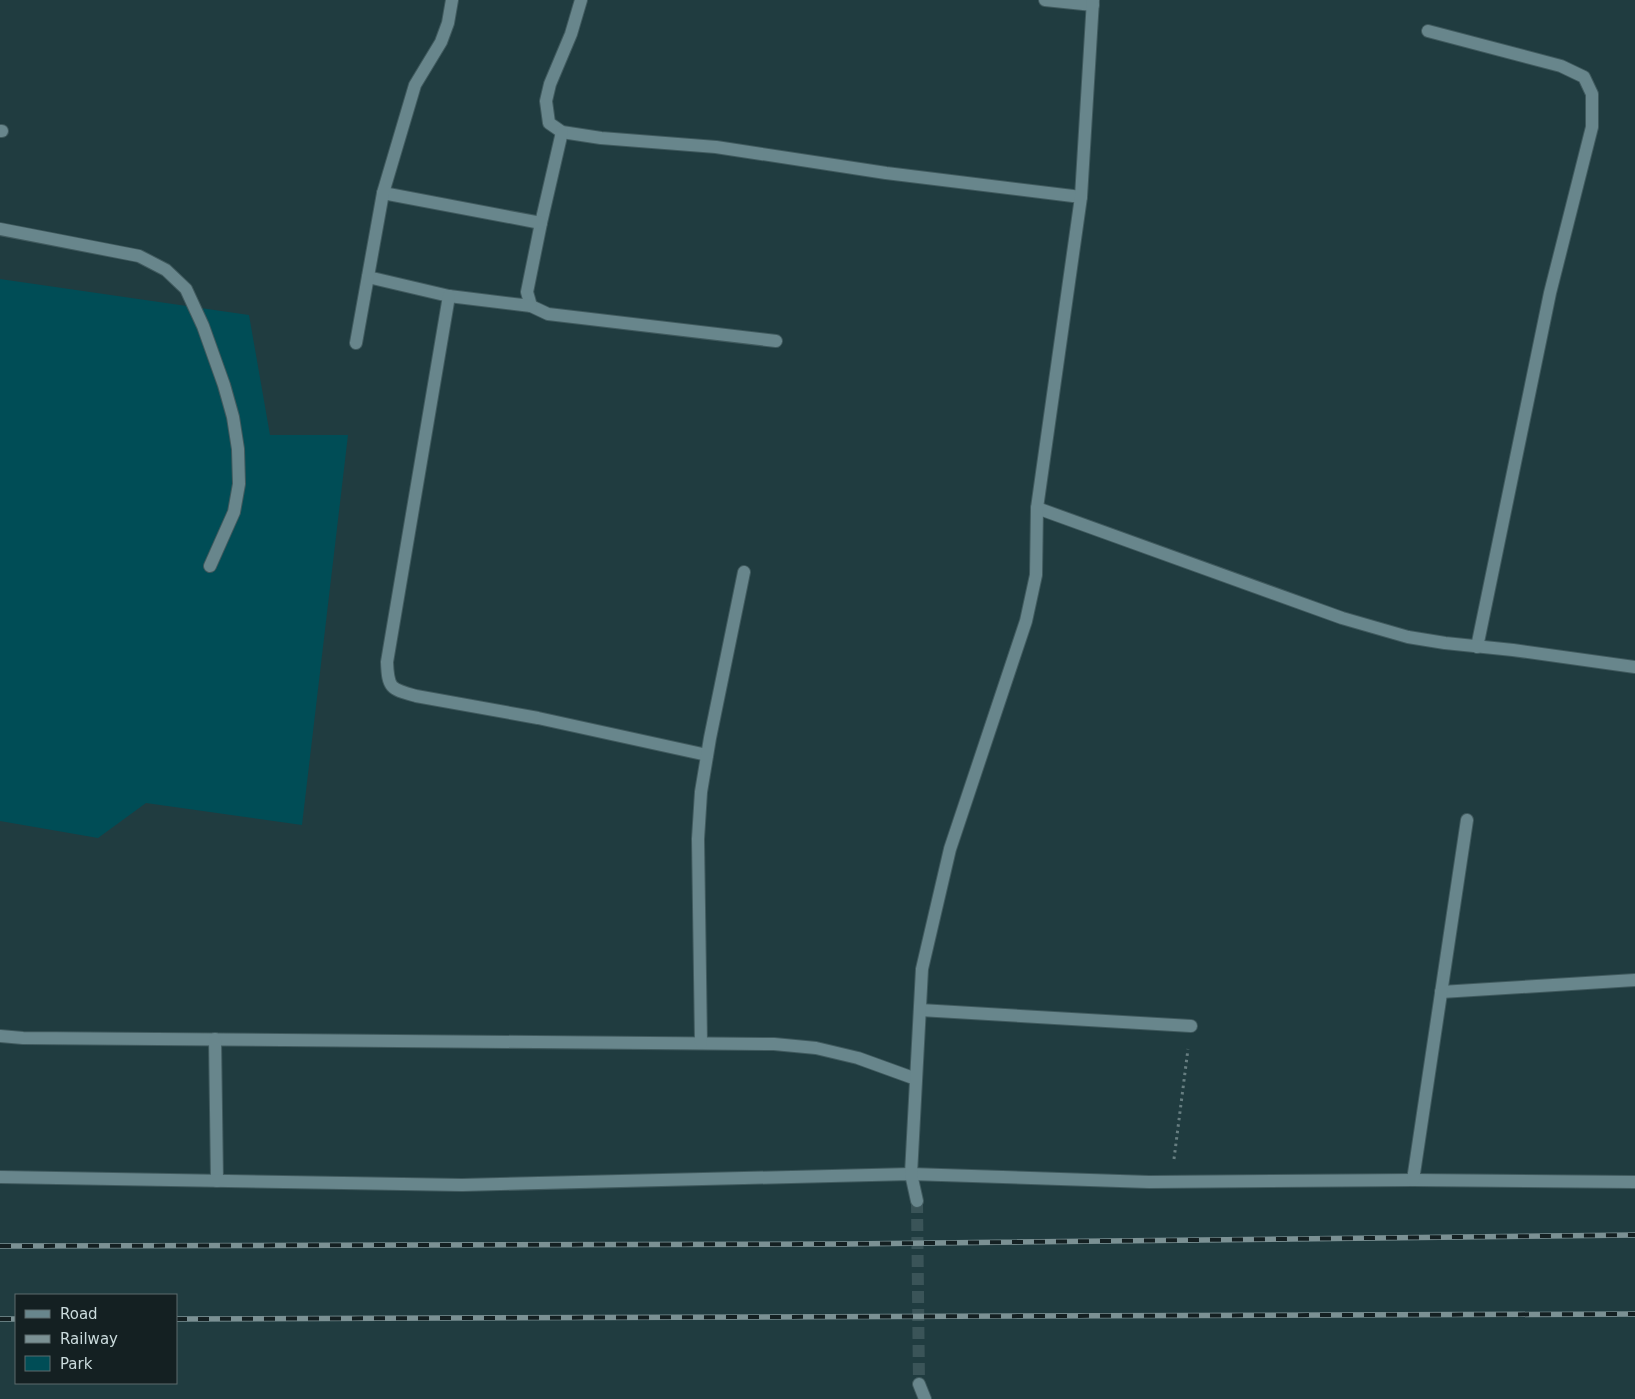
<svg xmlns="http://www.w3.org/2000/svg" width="1635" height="1399" font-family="'DejaVu Sans',sans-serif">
<rect width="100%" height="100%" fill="#203c40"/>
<path fill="#004d56" d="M0,279L249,315L270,435H348L302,825L146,803L98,838L0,821Z"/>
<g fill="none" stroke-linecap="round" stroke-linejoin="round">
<path stroke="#3a5458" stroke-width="12" stroke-dasharray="12 6" stroke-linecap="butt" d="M917,1201L919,1384"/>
<defs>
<g id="minor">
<path d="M581,0L571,34L550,84L546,101L549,123L562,132L601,138L716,147L886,173L1081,197"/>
<path d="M1045,0L1093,5"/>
<path d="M1428,31L1561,66L1584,77L1592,94V127L1550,293L1477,647"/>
<path d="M0,131H2"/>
<path d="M562,132L541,223L527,292L531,306L548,314L776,341"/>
<path d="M383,193L541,223"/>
<path d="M0,229L139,256L166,270L186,289L203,326L224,385L233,417L238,449L239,484L234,512L210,566"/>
<path d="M368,277L449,296L531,306"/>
<path d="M449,296L387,662C388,689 391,689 416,696L538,718L707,755"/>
<path d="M356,343L383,193L415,85L441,42L448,23L452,0"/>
<path d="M1037,508L1342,618L1408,637L1445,643L1513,650L1635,667"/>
<path d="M1441,992L1635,980"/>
<path d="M920,1010L1191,1026"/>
<path d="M0,1036L23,1038L774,1044L816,1048L858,1058L916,1079"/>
<path d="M215,1039L217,1181"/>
<path d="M701,1043L698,839L701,792L710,738L744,572"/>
<path d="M0,1177L462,1185L911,1174L1149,1182L1413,1180L1635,1182"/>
<path d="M1413,1180L1467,820"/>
<path d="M917,1201L911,1174L922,969L950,849L1026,621L1036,575L1037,508L1081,197L1093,0"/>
<path d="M919,1384L925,1399"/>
</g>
</defs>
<use href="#minor" stroke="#405a5e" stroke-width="14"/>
<path stroke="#677e81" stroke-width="3" stroke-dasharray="2.5 4" stroke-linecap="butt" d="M1174,1159L1188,1049"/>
<use href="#minor" stroke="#68868c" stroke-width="12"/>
<defs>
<g id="rail">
<path d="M0,1246L847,1244L1635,1235"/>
<path d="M0,1319H16"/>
<path d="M176,1319L1635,1314"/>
</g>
</defs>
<use href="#rail" stroke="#7b9194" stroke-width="5.5"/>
<use href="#rail" stroke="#142022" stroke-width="4" stroke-dasharray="11" stroke-linecap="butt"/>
</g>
<rect x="15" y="1294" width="162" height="90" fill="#142022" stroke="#5d6b6d"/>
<rect x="25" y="1310" width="25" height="8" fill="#68868c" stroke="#5d6b6d"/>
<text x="60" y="1319" font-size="15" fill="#cbdbdd">Road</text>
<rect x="25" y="1335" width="25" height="8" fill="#7b9194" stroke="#5d6b6d"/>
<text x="60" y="1344" font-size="15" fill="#cbdbdd">Railway</text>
<rect x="25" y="1356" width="25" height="15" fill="#004d56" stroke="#5d6b6d"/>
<text x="60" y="1369" font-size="15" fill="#cbdbdd">Park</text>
</svg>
